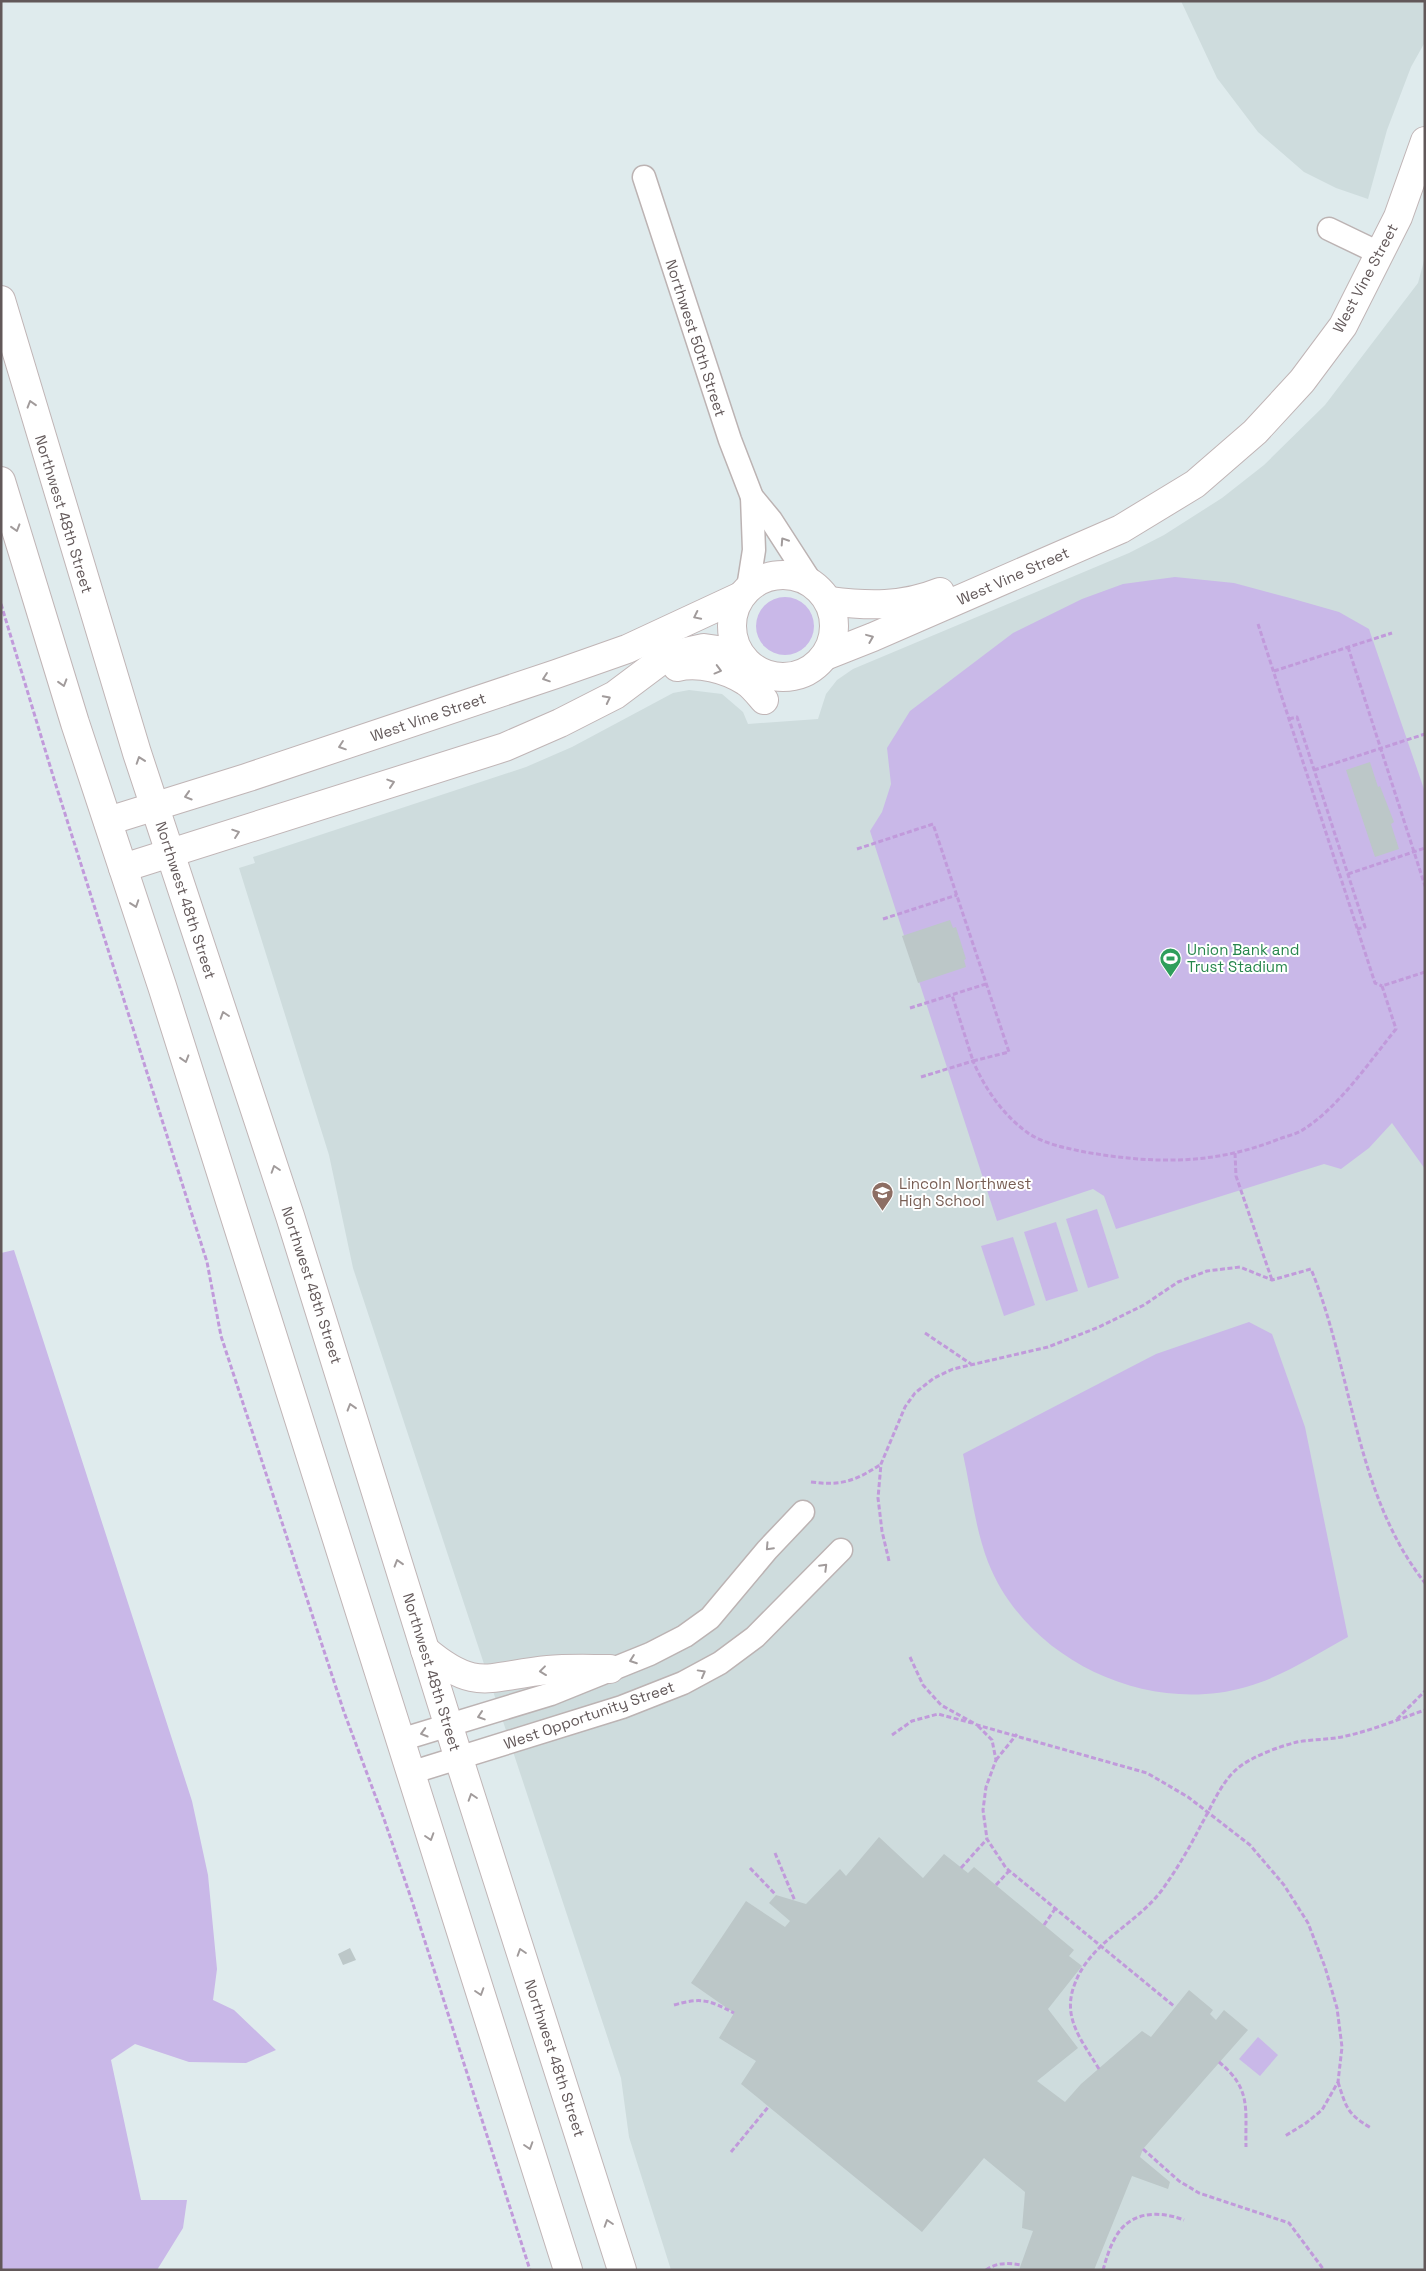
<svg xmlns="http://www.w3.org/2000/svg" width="1426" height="2271" font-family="'Space Grotesk',sans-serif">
<rect width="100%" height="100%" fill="#dfebed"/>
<g fill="#cedcdd">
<path d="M1181,1H1425V42L1411,67L1387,130L1368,199L1336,188L1304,172L1258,132L1217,78Z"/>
<path d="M1425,257V2270H671L629,2137L621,2078L353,1268L329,1155L239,868L255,863L253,857L526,767L572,747L673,693L689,690L722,694L743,712L748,724L818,719L826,694L837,680L853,669L1129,553L1164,535L1222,498L1264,465L1325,405L1418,283Z"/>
</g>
<g fill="#c9b8e8">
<path d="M1175,577L1234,583L1290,598L1339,612L1369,629L1425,792V1169L1392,1123L1369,1148L1341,1169L1324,1164L1116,1229L1104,1196L1093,1189L997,1221L870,831L882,812L891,784L887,748L910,711L1013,633L1082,599L1123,584Z"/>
<circle cx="785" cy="626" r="29"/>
<path d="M1097,1209L1119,1278L1088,1288L1066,1219Z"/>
<path d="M1056,1222L1078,1291L1046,1301L1024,1232Z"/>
<path d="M1013,1237L1035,1305L1004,1316L981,1246Z"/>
<path d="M14,1250L192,1801L208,1875L217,1969L213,2000L234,2010L276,2050L246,2063L189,2062L135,2044L111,2060L141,2200H187L183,2228L157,2270H1V1253Z"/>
<path d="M1249,1322L1272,1334L1305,1427L1348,1637C1315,1655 1282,1677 1246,1687C1146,1716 1026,1659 988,1562C975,1528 971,1490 963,1454L1156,1354Z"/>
<path d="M1258,2037L1278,2055L1260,2076L1239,2059Z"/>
</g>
<g fill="#bcc7c8">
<path d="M1370,762L1378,787L1380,786L1394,822L1391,824L1399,849L1375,857L1346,770Z"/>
<path d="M950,920L953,928L956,927L966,959L964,960L966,967L918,983L902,936Z"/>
<path d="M879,1837L923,1878L944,1854L968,1873L974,1867L1074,1950L1069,1956L1082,1966L1048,2009L1078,2048L1037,2081L1065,2102L1081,2084L1142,2031L1151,2037L1189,1990L1213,2010L1210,2014L1216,2020L1224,2010L1248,2030L1143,2149L1140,2157L1170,2182L1168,2189L1132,2176L1094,2270H1019L1033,2231L1022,2228L1025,2192L984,2158L922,2232L741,2084L756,2061L719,2038L734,2013L691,1983L746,1901L785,1927L790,1921L769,1903L776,1895L806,1904L840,1869L846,1876Z"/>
<path d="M350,1948L356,1960L343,1965L338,1954Z"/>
</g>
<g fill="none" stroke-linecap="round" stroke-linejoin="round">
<defs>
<g id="street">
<path d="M644,177L730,440L752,497L771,520L811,582"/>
<path d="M1329,229L1381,254"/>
<path d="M748,588L754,550L752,497"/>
<path d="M400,1740L551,1694L650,1654L685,1636L710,1618L767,1550L803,1512"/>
<path d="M410,1773L622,1707L683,1683L720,1663L755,1637L841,1550"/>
</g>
<g id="secondary">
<path d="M1,300L137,753L290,1216L459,1759L622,2270"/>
<path d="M1,481L75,723L162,986L568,2270"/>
<circle cx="783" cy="626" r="51"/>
<path d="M829,601C868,606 903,607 940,592"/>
<path d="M825,656L873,637L1121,529L1195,484L1255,432L1302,381L1343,326L1398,217L1425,141"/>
<path d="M677,667C699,662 726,669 745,681C752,685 758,693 764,700"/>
<path d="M108,821L246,778L556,674L627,649L741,596"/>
<path d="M123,868L505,747L560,723L615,695L667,656L704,648L739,653"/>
<path d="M425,1650C476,1693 488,1676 548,1670C568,1668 589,1669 610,1669"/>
</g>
</defs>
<use href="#street" stroke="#bcb3b3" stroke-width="25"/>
<use href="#secondary" stroke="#c0b5b6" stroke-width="30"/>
<g stroke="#c19adb" stroke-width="3" stroke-dasharray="5 2.5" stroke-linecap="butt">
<path d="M1,604L54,779L207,1262L221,1336L344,1712L384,1819L412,1901L530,2270"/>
<path d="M1258,624L1375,983L1382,986"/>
<path d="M1348,647L1425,886"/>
<path d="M1274,671L1392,633"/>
<path d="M1289,719L1297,717L1365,927L1357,929"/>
<path d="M1314,770L1425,734"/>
<path d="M857,849L933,824L1009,1052L973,1061L952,995"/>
<path d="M1348,874L1425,848"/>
<path d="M883,919L957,895"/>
<path d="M910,1008L986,984"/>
<path d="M921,1077L973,1061C985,1089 1003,1115 1028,1133C1044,1144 1066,1148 1085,1152C1153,1164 1214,1165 1279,1139C1287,1136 1297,1134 1304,1129C1339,1107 1370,1061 1396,1029L1382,986L1425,972"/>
<path d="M1235,1153L1236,1176L1272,1280"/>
<path d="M925,1333L971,1364"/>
<path d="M811,1482C841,1486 856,1481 881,1464"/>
<path d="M889,1561L882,1531L878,1498L881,1464L905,1407L915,1393L934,1378L953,1369L1048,1347L1099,1327L1144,1305L1178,1282L1207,1271L1240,1267L1272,1280L1311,1269C1353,1372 1354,1493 1425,1583"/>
<path d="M910,1657L923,1685L941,1705L977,1725L1147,1773L1188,1797L1250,1845L1284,1885L1308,1923L1325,1967L1337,2008L1342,2047L1338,2082L1322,2110L1306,2123L1285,2136"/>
<path d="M1397,1719L1425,1691"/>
<path d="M978,1726L992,1740L996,1760L986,1787L983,1810L987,1839L1006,1868L1175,2007"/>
<path d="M892,1735L912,1721L938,1714L972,1723"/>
<path d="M996,1760L1017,1734"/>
<path d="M775,1853L795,1901"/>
<path d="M750,1868L776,1895"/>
<path d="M961,1868L987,1839"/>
<path d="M996,1885L1009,1871"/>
<path d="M1044,1925L1055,1909"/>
<path d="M674,2005C702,1997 709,2000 734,2013"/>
<path d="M1219,2062C1252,2089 1245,2109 1246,2147"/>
<path d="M1099,2069C1083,2042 1062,2019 1074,1986C1089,1942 1136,1925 1162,1890C1177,1869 1190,1847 1201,1825C1212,1806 1221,1782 1238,1768C1253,1756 1278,1747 1297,1742C1313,1739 1330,1740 1346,1736C1373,1730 1399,1719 1425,1710"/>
<path d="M1338,2082C1346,2107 1347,2114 1371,2128"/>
<path d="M1143,2149L1179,2181L1199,2193L1289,2223L1324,2270"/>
<path d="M731,2152L769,2106"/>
<path d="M986,2270C997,2262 1008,2263 1021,2265"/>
<path d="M1103,2270C1106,2260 1109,2249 1114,2240C1128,2211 1158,2210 1184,2220"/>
</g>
<use href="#street" stroke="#fff" stroke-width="22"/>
<use href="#secondary" stroke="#fff" stroke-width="28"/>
</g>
<defs><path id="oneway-chevron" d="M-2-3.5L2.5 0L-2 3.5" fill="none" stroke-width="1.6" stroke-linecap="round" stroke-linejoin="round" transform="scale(1.25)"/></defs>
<g stroke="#a19b9b">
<use href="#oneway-chevron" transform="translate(31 404) rotate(-107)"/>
<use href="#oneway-chevron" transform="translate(16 528) rotate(73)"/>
<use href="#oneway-chevron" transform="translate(784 541) rotate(-123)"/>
<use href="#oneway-chevron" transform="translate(697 616) rotate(154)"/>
<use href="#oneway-chevron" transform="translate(870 638) rotate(-22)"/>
<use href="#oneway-chevron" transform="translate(718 670) rotate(15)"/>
<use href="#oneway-chevron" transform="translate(546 678) rotate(161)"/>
<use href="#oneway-chevron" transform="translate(63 683) rotate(73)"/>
<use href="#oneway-chevron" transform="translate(607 699) rotate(-27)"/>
<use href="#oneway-chevron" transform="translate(342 746) rotate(161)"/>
<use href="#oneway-chevron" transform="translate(140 760) rotate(-109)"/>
<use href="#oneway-chevron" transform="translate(391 783) rotate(-18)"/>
<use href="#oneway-chevron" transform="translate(188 796) rotate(163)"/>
<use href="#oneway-chevron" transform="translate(236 833) rotate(-19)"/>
<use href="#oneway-chevron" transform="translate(135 904) rotate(71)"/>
<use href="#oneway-chevron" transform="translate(224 1015) rotate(-108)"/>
<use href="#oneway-chevron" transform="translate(185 1059) rotate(73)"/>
<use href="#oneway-chevron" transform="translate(275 1169) rotate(-108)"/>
<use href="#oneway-chevron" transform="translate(351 1407) rotate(-107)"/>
<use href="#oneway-chevron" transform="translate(769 1547) rotate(133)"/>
<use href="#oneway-chevron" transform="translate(398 1563) rotate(-107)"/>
<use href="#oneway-chevron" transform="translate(824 1567) rotate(-45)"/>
<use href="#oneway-chevron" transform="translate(633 1660) rotate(160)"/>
<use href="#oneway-chevron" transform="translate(543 1671) rotate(173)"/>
<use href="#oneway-chevron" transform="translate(702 1673) rotate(-29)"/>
<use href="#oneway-chevron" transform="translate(481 1716) rotate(162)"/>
<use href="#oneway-chevron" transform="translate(424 1733) rotate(164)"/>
<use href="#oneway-chevron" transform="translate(472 1797) rotate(-108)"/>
<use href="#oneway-chevron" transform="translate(430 1837) rotate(72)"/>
<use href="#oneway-chevron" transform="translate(521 1952) rotate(-108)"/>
<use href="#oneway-chevron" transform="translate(480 1992) rotate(72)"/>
<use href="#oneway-chevron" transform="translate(529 2146) rotate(72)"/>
<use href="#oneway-chevron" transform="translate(608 2223) rotate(-108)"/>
</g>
<defs>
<symbol id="stadium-pin" viewBox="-11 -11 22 30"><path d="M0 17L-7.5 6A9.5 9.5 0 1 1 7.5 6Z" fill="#2e9e5b" stroke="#fff"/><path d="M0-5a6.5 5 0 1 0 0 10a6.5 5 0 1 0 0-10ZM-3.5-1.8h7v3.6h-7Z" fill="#fff"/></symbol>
<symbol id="school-pin" viewBox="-11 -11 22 30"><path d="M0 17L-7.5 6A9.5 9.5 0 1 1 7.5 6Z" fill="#8d6e63" stroke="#fff"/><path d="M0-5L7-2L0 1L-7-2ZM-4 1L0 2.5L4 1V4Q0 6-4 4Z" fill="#fff"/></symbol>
</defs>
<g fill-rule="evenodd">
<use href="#stadium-pin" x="1158" y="946" width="25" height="34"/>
<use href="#school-pin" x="870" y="1180" width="25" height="34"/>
</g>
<g text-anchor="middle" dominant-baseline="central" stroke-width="4" stroke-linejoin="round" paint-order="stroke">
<g font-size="15" fill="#625859" stroke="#fff">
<text transform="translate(1365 278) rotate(-62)">West Vine Street</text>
<text transform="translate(696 338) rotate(72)">Northwest 50th Street</text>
<text transform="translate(64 514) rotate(73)">Northwest 48th Street</text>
<text transform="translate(1013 576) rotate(-24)">West Vine Street</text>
<text transform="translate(428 717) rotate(-19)">West Vine Street</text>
<text transform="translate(186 900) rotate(72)">Northwest 48th Street</text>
<text transform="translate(312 1285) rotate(72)">Northwest 48th Street</text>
<text transform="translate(432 1672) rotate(73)">Northwest 48th Street</text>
<text transform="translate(589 1715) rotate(-19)">West Opportunity Street</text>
<text transform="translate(555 2058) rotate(72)">Northwest 48th Street</text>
</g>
<g font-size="15" fill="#27864d" stroke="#fff" text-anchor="start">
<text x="1187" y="949">Union Bank and<tspan x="1187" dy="17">Trust Stadium</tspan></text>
</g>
<g font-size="15" fill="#785e54" stroke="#fff" text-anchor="start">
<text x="899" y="1183">Lincoln Northwest<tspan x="899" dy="17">High School</tspan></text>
</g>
</g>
<rect width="1426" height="2271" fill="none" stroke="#625859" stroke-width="5"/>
</svg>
